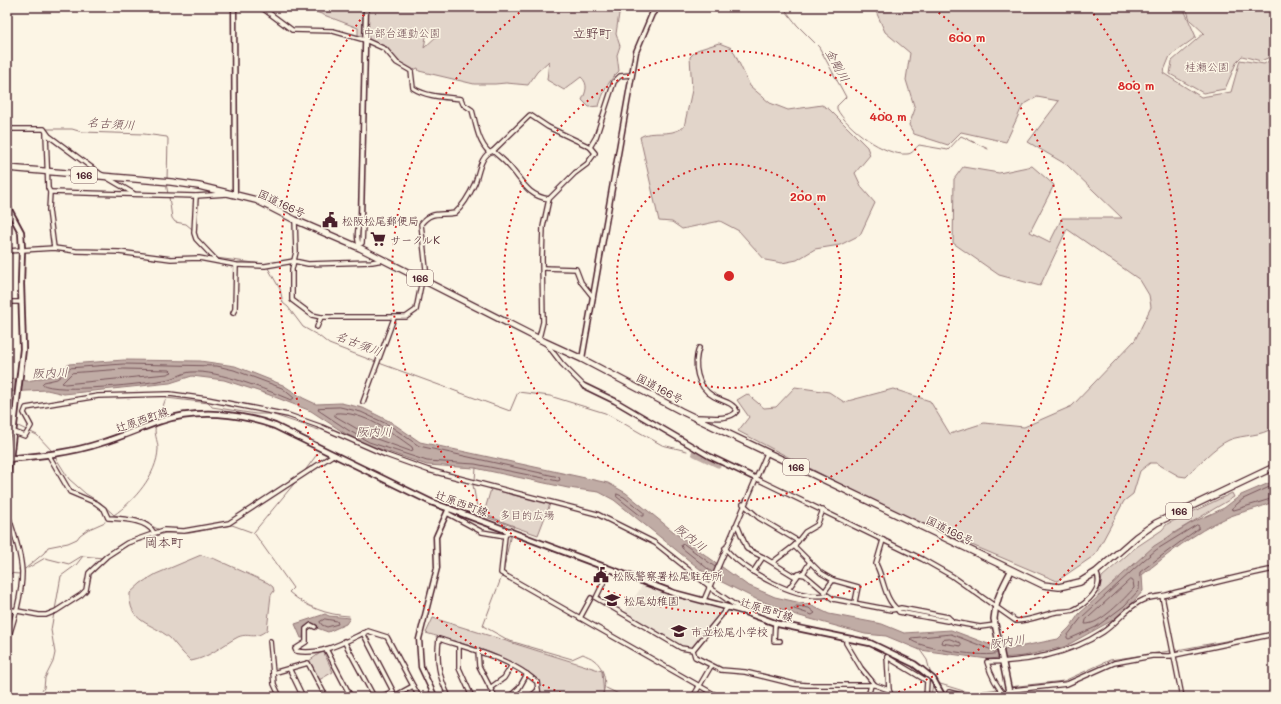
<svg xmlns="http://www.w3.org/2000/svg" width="1281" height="704" font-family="Mali,'Klee One',sans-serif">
<rect width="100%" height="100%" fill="#fcf5e5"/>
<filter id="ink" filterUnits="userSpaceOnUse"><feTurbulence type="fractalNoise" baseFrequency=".025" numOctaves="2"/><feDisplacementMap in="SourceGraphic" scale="8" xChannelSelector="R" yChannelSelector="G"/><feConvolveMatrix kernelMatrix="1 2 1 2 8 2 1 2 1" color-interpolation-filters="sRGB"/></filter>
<g filter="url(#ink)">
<path fill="#eee5d7" d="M642,586L685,600L718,608L720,612L692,648H680L624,613Z"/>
<g fill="#e2d5ca" stroke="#967a7a" fill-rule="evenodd">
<path d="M303,7H620L616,34L620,46L617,55L619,71C608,81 603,93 599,106L589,107L582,100C586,92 589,84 581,77L564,90L547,80L549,61L537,72L528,85L506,83L495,84H474L419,71L418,68L411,71L397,63L385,49L358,38V28ZM427,31L439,34L424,48Z"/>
<path d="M874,7H1183L1196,37L1170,56L1163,73L1201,97L1231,92L1240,60L1264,64L1274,58V427C1261,437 1244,434 1229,440C1215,446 1197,466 1186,477L1179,476L1156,463H1150L1140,471L1133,494L1124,501L1095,555L1057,581L896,513L738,431L749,417L737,400L747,394L764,408L776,407L795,387L829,392L844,402L893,389L930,401L950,434L984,423L1024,427L1072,406L1135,340L1151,307L1149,295L1140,280L1067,229L1040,286L999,275L953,243L954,179L963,167L999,173L1032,166L1054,185L1030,232L1050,242L1062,218H1122L1067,165L1028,142L1059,101L1037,97L1023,105L1006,142L961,132L948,145L914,134L909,125L915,109L906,80L910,53L885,32Z"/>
<path d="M1186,7H1274V55L1261,61L1242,56L1237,61L1225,89L1203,93L1170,74L1172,61L1204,33L1190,20Z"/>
<path d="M719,43L732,48L750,86L770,103L788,110L822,105L829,109L867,147L870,155L855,173L862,188L875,203L860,235L840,245L815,249L797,260L782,263L765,260L739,231L720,221L682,229L672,222L659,221L640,137C652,129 668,138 684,127L692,90L690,57L697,50Z"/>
<path d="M491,489L550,504L538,535L483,516Z"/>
<path d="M1232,493L1234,497L1172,534L1098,597L1102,577L1135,548L1162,530L1167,524Z"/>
<path d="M201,555L215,559L268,583L273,587L274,591L271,595L267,630C253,641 250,632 238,637C222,645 209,658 191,661C183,654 177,646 170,638C151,622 128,623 130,593L141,583L156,574Z"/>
<path d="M433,618L602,671L604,697H541L538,680C507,653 465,645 426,633Z"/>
<path d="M323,651L333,672L319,680L309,661Z"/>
</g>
<g fill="#c0aca5" stroke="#917474">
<path d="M124,360L200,361L235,366L283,385L303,398L316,404L341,403L363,408L391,422L420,442L608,483L626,493L679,536L747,585L775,597L810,605L829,614L882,624L904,633L951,630L1004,650L1058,639L1070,627L1079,614L1154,546L1191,523L1224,508L1241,495L1274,481V501C1258,510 1240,511 1224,519C1195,532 1167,555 1142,575L1143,591L1127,609L1113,620L1064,647L1024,656L988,659L920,650L886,636L865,634L796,615L756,599L706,574L614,500L599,492L568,488L475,468L427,465L368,445L346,434L311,411L267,394L224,380L192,376L170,383L83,392L64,394L47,390L7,392V378L28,381L55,375L69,364Z"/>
<path d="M325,614L329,616L350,618L346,624L328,632L317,628L318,626L312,623L304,627L303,638H301L295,624Z"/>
</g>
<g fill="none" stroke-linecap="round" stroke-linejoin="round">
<g stroke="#79575c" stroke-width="1">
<path d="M124,364L217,366L234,370L282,388L294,398L291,400C267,390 218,370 192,372C184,372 176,378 169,379C148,384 56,394 42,384L44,382L57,379L71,368Z"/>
<path d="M124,369L170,370L172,372L167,374L65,384L62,383L72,373Z"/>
<path d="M340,407L361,412L389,425L419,446L559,477L560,480L558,481L475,464L427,461L369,442L348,430L318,410L319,408Z"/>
<path d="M336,413C363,411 391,432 412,447L413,450L410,451L371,437L335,416Z"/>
<path d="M1274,485L1243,499L1231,509L1234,510L1274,498"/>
<path d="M617,494L624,497L644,513V516H641L617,497Z"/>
<path d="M1197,525L1199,526V528L1140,572L1139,590L1124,606L1096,627L1069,639L1067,638V636L1082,617L1144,560L1156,550Z"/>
<path d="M713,573L682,548L681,545L684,544L715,567"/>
<path d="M1130,580L1133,581L1134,588C1124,599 1100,625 1085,624L1086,620Z"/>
<path d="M797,606L809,608L815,613L812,615L794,609Z"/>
<path d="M325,619L337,621L338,624L327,627L322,625L320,622Z"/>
<path d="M950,639L961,643V646L941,643L942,640Z"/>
<path d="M997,652L951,634L911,638L910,639C916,648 991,659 997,653"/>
</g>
<g stroke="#917474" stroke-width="1">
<path d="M783,7L797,25L819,47L846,97L837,106V109C847,128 884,156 907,154C913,154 915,148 919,145L948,150L961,136L988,149"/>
<path d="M46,129H72L82,132L144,134L167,137L168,139L167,180"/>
<path d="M17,131H43"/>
<path d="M166,183L168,194"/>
<path d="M169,197L172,218L175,222L186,224L192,229C193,241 200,246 208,254"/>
<path d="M216,258L262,264"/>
<path d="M268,268L280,289L283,303L288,307L303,327L319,336L329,344L376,362"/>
<path d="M379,363L510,411L518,392L550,396L605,413L662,445L687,451"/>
<path d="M7,420L12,422"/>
<path d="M158,420L166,398L209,403L212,407L256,414H271L319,430"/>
<path d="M16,425L37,435L53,452"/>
<path d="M54,455L69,479L86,494L101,503L114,515L138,520"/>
<path d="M304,472L318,453"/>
<path d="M475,480L476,468"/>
<path d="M473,485L478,512L514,526L512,530"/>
<path d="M114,515C134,501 157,475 158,449C158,440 153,433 156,425"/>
<path d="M143,522L160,530"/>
<path d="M254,532L298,479"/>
<path d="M106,559L128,545L165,533H190L232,525L254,533L293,588L289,592C306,607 327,615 349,616"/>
<path d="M28,568L45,558L69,564L82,556"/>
<path d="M25,569L44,553L48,547L68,543L77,539L80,535L87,530L105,522"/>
<path d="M7,573L20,574L19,569"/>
<path d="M503,573L511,533"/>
<path d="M502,576L483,626L510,641L572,659L583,654C586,656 591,657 594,660C605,668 608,686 601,697"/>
<path d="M55,610L61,576L76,565L83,556L103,558"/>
<path d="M920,650L927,660L931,675"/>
<path d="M937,683L970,693L998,689"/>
<path d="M1009,687L1064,681L1110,660L1177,650L1274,632"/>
<path d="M606,688L625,697"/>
<path d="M1014,692L1016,697"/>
<path d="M37,697L44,688L45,678L53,662L55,653L51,630L54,613"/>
<path d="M931,697L933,682"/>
</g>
<path stroke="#c0aca5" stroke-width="7" d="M695,453L718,464"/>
<defs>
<g id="minor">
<path d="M261,7L292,30L333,31L365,40L385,49L397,63L411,71L413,88C427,97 444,97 461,99L463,104L472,110C476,124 478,142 489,152"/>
<path d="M7,111L9,129"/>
<path d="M7,129H44L49,136L99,173L133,193"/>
<path d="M46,133L48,188L50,192L49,210L54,248"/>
<path d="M590,147L596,137L614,82L620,76L632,75"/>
<path d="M493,151C498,156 504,160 509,166C522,180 527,196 549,199"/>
<path d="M50,192L196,196L227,194"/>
<path d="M196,196L194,233L196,239L216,260"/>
<path d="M295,220L296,252L292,269V300L312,315L321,317H406L416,310L421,285L427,278L421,224C432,210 440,216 455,213C463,206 470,194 475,183C479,173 480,155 493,151L530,115L548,127L590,147L595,153L587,164L575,173L549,199L543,227L542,259L543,322L539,338"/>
<path d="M359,244L362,243L363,224L361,218"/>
<path d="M359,244C356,237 358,225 361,218"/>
<path d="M7,251L54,248L76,251L119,252L171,259L199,258L236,265L265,266L294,261L308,264L372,262L383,260"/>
<path d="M543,268L576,269L581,282L593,297"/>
<path d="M7,302H21"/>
<path d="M233,313L235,309L236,265"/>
<path d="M317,327L321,317"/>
<path d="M546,343L562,364L584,386"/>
<path d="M363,402L394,318"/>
<path d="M696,417C707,417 730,421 737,411C733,402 721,401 713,396C697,387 693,365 699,348"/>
<path d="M14,432L25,436L31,426L24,413L26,408L98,396L170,394L207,399L288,415L322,427L386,455L428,470L597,514L655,543L709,586"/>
<path d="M48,454L70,492L96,503L104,509L108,518C122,519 147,519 154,533"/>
<path d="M755,478L922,559L952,576L1016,621C1028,621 1040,616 1052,613C1058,611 1067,612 1073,610C1086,604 1105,588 1096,572"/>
<path d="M7,488L10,459"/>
<path d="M743,504L759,518L798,541"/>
<path d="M823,510L817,525L805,532L794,546L821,573L833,580"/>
<path d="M7,512C13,531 21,552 22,572C22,596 14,620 7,642"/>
<path d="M447,513L482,532L505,536"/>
<path d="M735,526L738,527L747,549L763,557L753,572"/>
<path d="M510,530L505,536L501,573L719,697"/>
<path d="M883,540L876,564C884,579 884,598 897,609L901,608L948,617L951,620"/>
<path d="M725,548C743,571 798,601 827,595L833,599L891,610L897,609L899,612L947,621L951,620L953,622L980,627L995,625"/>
<path d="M763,557L794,576L799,574L789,588"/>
<path d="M773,562L794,546"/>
<path d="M610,569L596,598L681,648L693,650"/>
<path d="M799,574L805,575L825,592"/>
<path d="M800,574L804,572L810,562"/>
<path d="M709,587L742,610"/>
<path d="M825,591L833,580L858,587L855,602"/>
<path d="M1162,596L1182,697"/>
<path d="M704,600L767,453"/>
<path d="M728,607L693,650L695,657L721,670L745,672L794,684L806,685H875L889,690"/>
<path d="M7,609L39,615H46L56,611L81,595L86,590L89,573L107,556L127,543L164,530L184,531L229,523L333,455"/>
<path d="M580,618L591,598"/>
<path d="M775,623L774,641H780"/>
<path d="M315,627L311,625L306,629V642L295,649L296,651C322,656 346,641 368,631L387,637L419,697"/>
<path d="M363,633L393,691L381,697"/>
<path d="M846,638V643L861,668L875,685"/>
<path d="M270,641L274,684L280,697"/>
<path d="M344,641L374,697"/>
<path d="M459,645V668L472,697"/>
<path d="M326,649L351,697"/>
<path d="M478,651L479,666L495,697"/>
<path d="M887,657L927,681L926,697"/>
<path d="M887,657L889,690L892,697"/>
<path d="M289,668L303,697"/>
<path d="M273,673L308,663L326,697"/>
<path d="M490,688L504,678L512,665"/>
<path d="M949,692L968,697"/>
<path d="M1008,692L1013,690L1067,684L1114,663L1152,656H1170L1274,634"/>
<path d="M393,697L413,686"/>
<path d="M449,697C439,677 436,661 439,639C474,650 509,658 537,682L539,697"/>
<path d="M509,697L519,688L527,674"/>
<path d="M530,697L538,690"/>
<path d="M693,697L711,666"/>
<path d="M868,697L871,685"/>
<path d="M1006,697C996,686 991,676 987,662C1026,662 1070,654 1103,632C1117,623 1128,606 1143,600C1151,596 1162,597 1170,594C1205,585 1239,576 1274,569"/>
</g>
<g id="tertiary">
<path d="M234,7L235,194"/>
<path d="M361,218L366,7"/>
<path d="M582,359L636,52L652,14L658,7"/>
<path d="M584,386L615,401L709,456L755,478"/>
<path d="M435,697L421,667L419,639L437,568L436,537L449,508"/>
</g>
<g id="secondary">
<path d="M7,206L21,232L22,249L21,284L23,349L10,459"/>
<path d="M7,459C38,456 71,453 101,443C121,437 141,428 161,421C198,409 239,413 275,426L431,502L674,593L742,611L778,624L870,643L914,664L922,670L933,679L943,697"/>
</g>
<path id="primary" d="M1010,697L994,619C995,600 1003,587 1011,571"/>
<path id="trunk" d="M7,168L171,182L199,186L256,200L295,220L360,248L545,342L582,359L681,411L1043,585L1059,587L1080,582L1096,572L1136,537L1156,523L1274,467"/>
</defs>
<use href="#minor" stroke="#4a1f2b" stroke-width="6"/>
<use href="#tertiary" stroke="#4a1f2b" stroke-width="7"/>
<use href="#secondary" stroke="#4a1f2b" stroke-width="8"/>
<use href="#primary" stroke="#4a1f2b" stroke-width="8"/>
<use href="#trunk" stroke="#4a1f2b" stroke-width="8"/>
<use href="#minor" stroke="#fcf5e5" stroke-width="3.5"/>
<use href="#tertiary" stroke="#fcf5e5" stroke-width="4"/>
<use href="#secondary" stroke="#fcf5e5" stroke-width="4.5"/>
<use href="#primary" stroke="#fcf5e5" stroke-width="5"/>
<use href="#trunk" stroke="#fcf5e5" stroke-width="5.5"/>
</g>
</g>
<g fill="none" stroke="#d62828" stroke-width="2" stroke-dasharray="2 4">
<circle cx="729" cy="276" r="112"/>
<circle cx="729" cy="276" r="225"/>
<path d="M934 9A337 337 0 1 1 524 9"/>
<path d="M572 697A449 449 0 0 1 368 9M1090 9A449 449 0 0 1 886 697"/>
</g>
<defs>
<symbol id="civic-bare" viewBox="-9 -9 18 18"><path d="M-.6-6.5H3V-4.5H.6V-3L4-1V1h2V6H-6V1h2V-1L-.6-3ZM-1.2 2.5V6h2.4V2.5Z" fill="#4a1f2b" stroke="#fcf5e5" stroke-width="2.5" paint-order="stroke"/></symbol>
<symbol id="supermarket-bare" viewBox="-9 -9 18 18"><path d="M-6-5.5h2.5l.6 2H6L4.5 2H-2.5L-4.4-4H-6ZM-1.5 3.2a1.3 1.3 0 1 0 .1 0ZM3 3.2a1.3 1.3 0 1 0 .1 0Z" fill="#4a1f2b" stroke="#fcf5e5" stroke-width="2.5" paint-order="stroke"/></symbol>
<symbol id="school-bare" viewBox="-9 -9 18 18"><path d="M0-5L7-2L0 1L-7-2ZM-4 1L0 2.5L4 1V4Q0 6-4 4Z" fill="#4a1f2b" stroke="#fcf5e5" stroke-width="2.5" paint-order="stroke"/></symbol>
</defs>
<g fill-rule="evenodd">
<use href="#civic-bare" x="319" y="209" width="22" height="22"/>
<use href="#supermarket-bare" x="367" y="228" width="22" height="22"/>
<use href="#civic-bare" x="590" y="564" width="22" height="22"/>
<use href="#school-bare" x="601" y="589" width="22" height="22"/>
<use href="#school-bare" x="668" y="620" width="22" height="22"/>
</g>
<g text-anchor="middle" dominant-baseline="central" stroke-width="3" stroke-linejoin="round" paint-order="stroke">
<g fill="#fcf5e5" stroke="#7f5f63" stroke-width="1">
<rect x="71" y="167" width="26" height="16" rx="3"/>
<rect x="407" y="270" width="26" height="16" rx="3"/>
<rect x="783" y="459" width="26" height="16" rx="3"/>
<rect x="1166" y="503" width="26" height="16" rx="3"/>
</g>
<g font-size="10" font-weight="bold" fill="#4a1f2b">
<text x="84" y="175">166</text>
<text x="420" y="278">166</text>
<text x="796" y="467">166</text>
<text x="1179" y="511">166</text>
</g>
<g font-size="11" fill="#704c53" stroke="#fcf5e5">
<text x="402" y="32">中部台運動公園</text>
<text x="1207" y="66">桂瀬公園</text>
<text x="527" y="514">多目的広場</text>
</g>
<g font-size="11" fill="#4a1f2b" stroke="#fcf5e5">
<text transform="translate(282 203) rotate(25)">国道166号</text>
<text transform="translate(660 388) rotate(28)">国道166号</text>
<text transform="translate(142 419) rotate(-19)">辻原西町線</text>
<text transform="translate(462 503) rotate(20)">辻原西町線</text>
<text transform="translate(950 530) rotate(26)">国道166号</text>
<text transform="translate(767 609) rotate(17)">辻原西町線</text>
</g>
<g font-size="11" fill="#4a1f2b" stroke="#fcf5e5" text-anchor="start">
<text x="342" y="220">松阪松尾郵便局</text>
<text x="390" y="239">サークルK</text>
<text x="613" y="575">松阪警察署松尾駐在所</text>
<text x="624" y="600">松尾幼稚園</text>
<text x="691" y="631">市立松尾小学校</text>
</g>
<g font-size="12" font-style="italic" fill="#6d4950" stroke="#fcf5e5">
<text transform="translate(838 65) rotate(61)">金剛川</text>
<text transform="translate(111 123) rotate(4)">名古須川</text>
<text transform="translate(359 343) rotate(21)">名古須川</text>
<text transform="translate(50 372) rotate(-2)">阪内川</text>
<text x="374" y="431">阪内川</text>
<text transform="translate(691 537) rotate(39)">阪内川</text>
<text transform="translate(1007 641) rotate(-8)">阪内川</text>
</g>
<g font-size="13" fill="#4a1f2b" stroke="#fcf5e5">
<text x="592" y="32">立野町</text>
<text x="164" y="541">岡本町</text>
</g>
</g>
<circle cx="729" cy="276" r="6" fill="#d62828" stroke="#fcf5e5" stroke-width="2"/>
<g font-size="12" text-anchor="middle" font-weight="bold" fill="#d62828" stroke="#fcf5e5" stroke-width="3" stroke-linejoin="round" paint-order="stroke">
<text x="967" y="42">600 m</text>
<text x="1136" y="90">800 m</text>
<text x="888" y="121">400 m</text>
<text x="808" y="201">200 m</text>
</g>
<rect width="1281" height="704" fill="none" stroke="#fcf5e5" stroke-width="24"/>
<rect x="12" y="12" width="1257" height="680" fill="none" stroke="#4a1f2b" stroke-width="1.5" filter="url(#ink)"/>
</svg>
